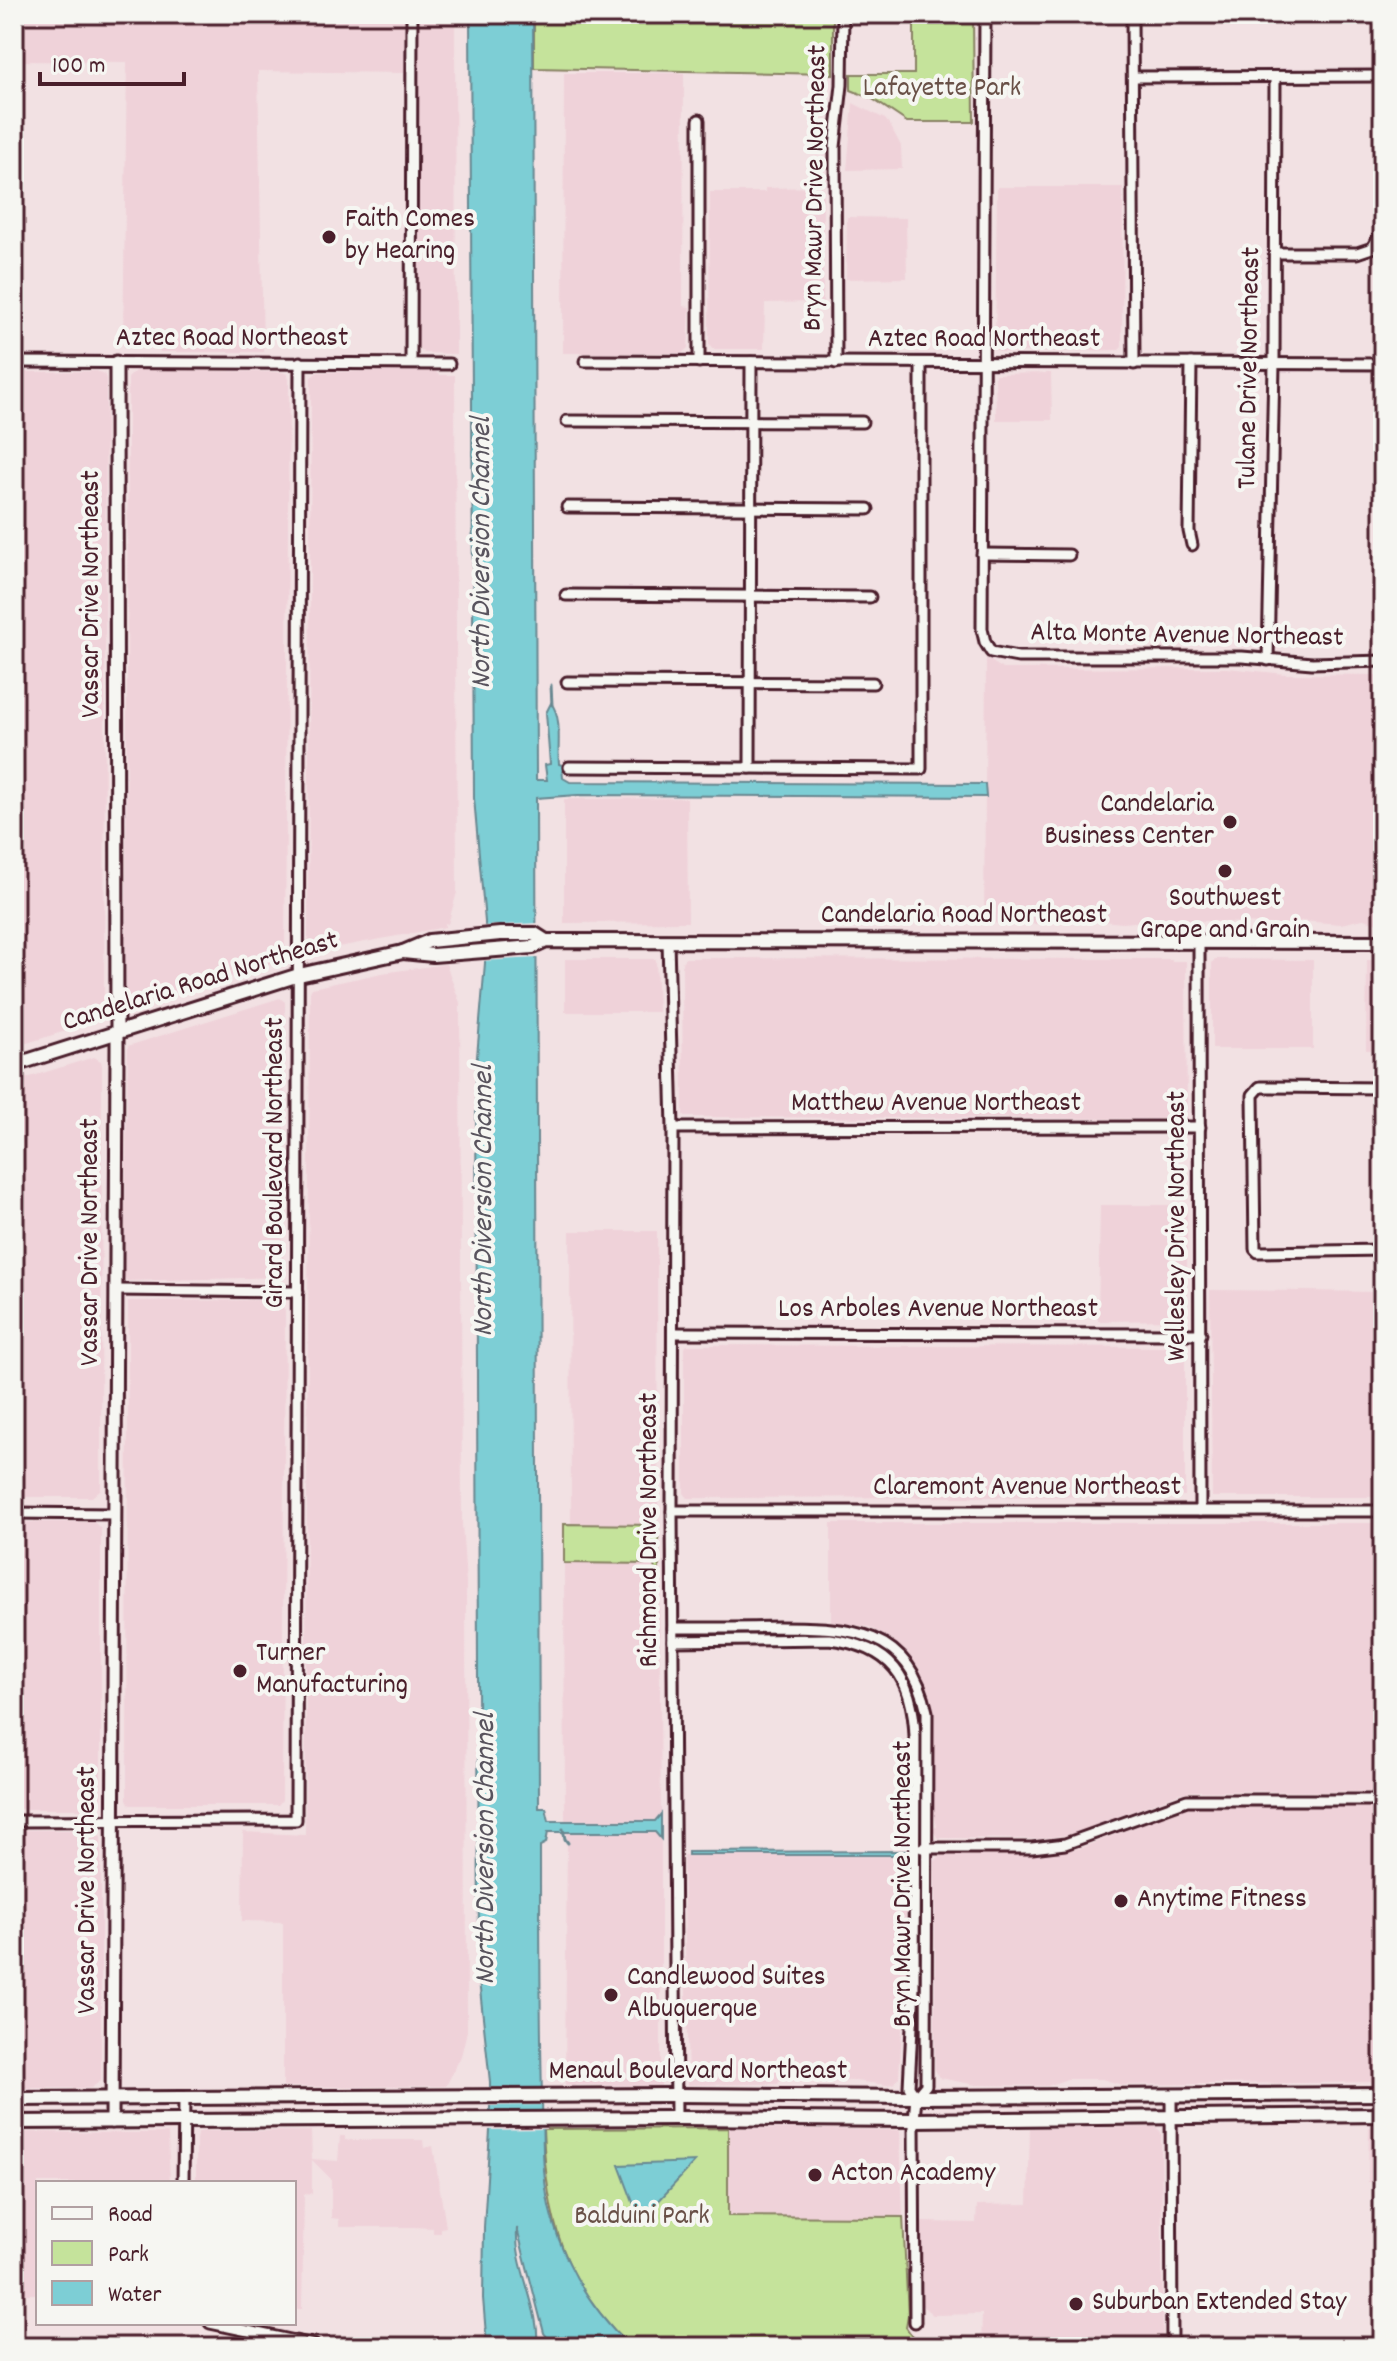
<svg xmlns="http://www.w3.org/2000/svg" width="1397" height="2361" font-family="Dekko,sans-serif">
<rect width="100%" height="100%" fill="#f2e1e3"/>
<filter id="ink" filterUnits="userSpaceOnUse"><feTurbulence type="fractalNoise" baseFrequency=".0125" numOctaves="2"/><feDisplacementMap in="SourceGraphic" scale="16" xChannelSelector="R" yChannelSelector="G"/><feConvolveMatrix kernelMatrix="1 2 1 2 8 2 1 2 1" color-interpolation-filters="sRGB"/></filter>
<g filter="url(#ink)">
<g fill="#efd2d9">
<path d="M14,14H404V73L258,71L263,352H160L159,349L123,348L127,62L14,61Z"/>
<path d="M416,14H455L456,354L424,353L414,342Z"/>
<path d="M564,73H684L683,306L690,307L688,348L682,353H563Z"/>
<path d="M853,103L885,119L890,125L901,146L902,169L847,170Z"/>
<path d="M823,187V302L765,303L764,349H712L709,344L710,192H765V188Z"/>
<path d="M997,187H1123L1122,347L1119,350L1002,352L995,349Z"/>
<path d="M847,217L906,218L907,278L846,279Z"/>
<path d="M136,370L282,372L287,374L289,379L285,958L281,961L135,1007L126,1001L128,378Z"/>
<path d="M97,371L104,374L106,379L104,1012L98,1021L14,1047V372Z"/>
<path d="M407,371H435L439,375H455L457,892L448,924L445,923V927L317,951L312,950L308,937L311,377L318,372Z"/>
<path d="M1051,373L1052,420H996L995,374Z"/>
<path d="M986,658L1003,669L1227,668L1286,674L1383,675V924L1363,919L1341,924L1301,921L1282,925L1168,919L1123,923L1080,919L1037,924L984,923Z"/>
<path d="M687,798L688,922L564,923V799Z"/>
<path d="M685,958L1171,959L1172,961H1186L1187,1119L686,1117L683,1115L682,962Z"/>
<path d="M565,959H656L658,1012H565Z"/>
<path d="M1215,959L1313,960V1049H1212V963Z"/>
<path d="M1367,960H1383V1050H1366Z"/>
<path d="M446,964L460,1003L462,1523L466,1583L467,2031L461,2056L446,2086L283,2087V1922L242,1921L243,1832L305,1835L310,992L312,988L382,973Z"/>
<path d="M280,998L285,1002L283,1277L127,1281L124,1277L128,1046Z"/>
<path d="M94,1057L101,1061L102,1066L101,1489L92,1497H14V1082Z"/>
<path d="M1100,1205H1187V1317L1184,1320L1098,1321Z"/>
<path d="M570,1231H657L658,1525L571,1524Z"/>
<path d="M1210,1290L1383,1292V1497H1212Z"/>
<path d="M277,1300L285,1310L282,1800L278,1805H130L127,1799L128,1301Z"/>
<path d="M687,1345L1177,1347L1185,1351V1496L688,1498L684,1493V1349Z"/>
<path d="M14,1522H94L101,1529V1802L94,1809H14Z"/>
<path d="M831,1523H1383V1792L1193,1791L1180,1793L1073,1834L1038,1839L938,1838L933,1831V1827H937L934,1813L933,1710L929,1690L919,1668L905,1651L891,1639L869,1627L831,1621Z"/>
<path d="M564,1563L654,1564L656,1572H659L661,1814L655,1821H565Z"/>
<path d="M1383,1805V2082L1122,2085L1102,2079H1067L1048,2086L976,2085L940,2078L935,2070V1861L941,1855H1040L1081,1848L1188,1806Z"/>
<path d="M92,1830L101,1837V2081L91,2088H14V1830Z"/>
<path d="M567,1832H655L661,1839V2086L565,2085Z"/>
<path d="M683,1855H906V1967L899,2077L895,2083L887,2085L855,2081L782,2078L778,2084L688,2085Z"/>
<path d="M1156,2127L1161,2132L1163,2347H981L982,2314L933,2315L921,2305V2222L976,2223L977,2205L1028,2204L1030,2128Z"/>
<path d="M1369,2127H1383V2182H1368Z"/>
<path d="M728,2128L900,2130L903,2217L728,2216Z"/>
<path d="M202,2131H311L312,2159L338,2161L340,2136H345V2140H423L424,2148L433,2146L446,2227L441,2228V2233H433V2228L414,2227H339V2219L331,2218V2179L312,2160V2193L304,2194L302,2309H294V2183H196V2139L197,2134Z"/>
<path d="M14,2132L168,2133L170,2183H38V2294H14Z"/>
</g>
<g fill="#c5e39b" stroke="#888163" stroke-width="2">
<path d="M534,14H833V74L534,68Z"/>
<path d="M914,14H973L974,122H907L871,98L851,90V74H914Z"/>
<path d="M564,1524L658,1525L659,1572L655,1571L654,1564L564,1563Z"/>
<path d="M728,2128V2216L903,2217L908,2315L906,2327L912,2336V2347H631C562,2281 547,2221 543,2129Z"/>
</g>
<g fill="#7dced5" stroke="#698891" stroke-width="2">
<path d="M470,14H533L536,780H547L545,765L550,764L546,713L551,703C563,718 557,746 559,764L562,765L563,778L570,782L985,784L986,797L578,795L536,798L539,1808H546L549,1821H655L661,1814V1839L655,1832H548L546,1843L540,1846C540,1929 540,2013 542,2097C543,2136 541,2180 552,2218C566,2268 594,2312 631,2347H555L544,2333L517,2228C514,2267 541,2309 537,2347H487L483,2298L484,2227L490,2130V2082L479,1980L476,1068L485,963V922L474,798Z"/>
<path d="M906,1851V1855H688V1852Z"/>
<path d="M695,2162L640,2221L619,2165Z"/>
</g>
<g fill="#f2e1e3">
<path d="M539,923V958L481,961V926Z"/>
<path d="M486,2087H546V2105L486,2106Z"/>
<path d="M486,2111H546V2129L486,2130Z"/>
</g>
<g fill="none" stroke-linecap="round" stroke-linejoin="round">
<g stroke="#698891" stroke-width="3">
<path d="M551,685L552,705"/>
<path d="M563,1829L565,1839L568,1843"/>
</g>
<defs>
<g id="minor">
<path d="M985,14L982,629L985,642L991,652L1018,657H1242L1312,663L1383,661"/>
<path d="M1132,14L1134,364"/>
<path d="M1133,77L1383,76"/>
<path d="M699,120V362"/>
<path d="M1275,253H1357L1372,248L1383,230"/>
<path d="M585,361L1383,364"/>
<path d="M14,362L449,364"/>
<path d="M751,362L750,768L921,769V363"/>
<path d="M411,363L412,14"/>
<path d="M836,363L835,147L842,85L843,14"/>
<path d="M1191,363L1189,531L1192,545"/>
<path d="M567,421L862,422"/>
<path d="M567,507L868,509"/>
<path d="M982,554L1069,555"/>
<path d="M566,595L870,597"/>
<path d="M1268,660L1274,364L1275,77"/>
<path d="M567,682L873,683"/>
<path d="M569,767L750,768"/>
<path d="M668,941L673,1128L672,1511L676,2118"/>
<path d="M1199,942L1200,1511"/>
<path d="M1383,1088L1270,1087H1260L1253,1095L1255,1249L1258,1252L1383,1250"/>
<path d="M673,1128L1200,1127"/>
<path d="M116,1290L298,1292"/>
<path d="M674,1333L1201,1334"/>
<path d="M672,1511H1383"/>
<path d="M14,1513L113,1514"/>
<path d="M673,1628C708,1628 743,1628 778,1627C850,1627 910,1629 927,1712L926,2085L916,2097L914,2120L915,2322"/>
<path d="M673,1641L829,1639C891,1646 913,1677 915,1737L914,1987L909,2087L916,2097"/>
<path d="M14,1821L296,1820L300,362"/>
<path d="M922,1848H1032L1065,1844L1187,1800H1383"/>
<path d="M1171,2095L1172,2347"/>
<path d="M183,2183L184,2098"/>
<path d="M210,2323L314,2345"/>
</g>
<path id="tertiary" d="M112,2122L117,1048L116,362"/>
<g id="secondary">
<path d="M403,952L433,955L533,947L546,941L1383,942"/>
<path d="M14,1065L299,975L403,952L429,941L500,934H535L546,941"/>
<path d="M14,2099L676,2095L916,2097L1383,2094"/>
<path d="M14,2122L676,2118L914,2120L1383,2115"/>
</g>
<path id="motorway" d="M14,2347H17"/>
</defs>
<use href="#minor" stroke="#4a1f2b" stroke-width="15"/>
<use href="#tertiary" stroke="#4a1f2b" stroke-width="17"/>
<use href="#secondary" stroke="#4a1f2b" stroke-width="18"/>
<use href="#motorway" stroke="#4a1f2b" stroke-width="22"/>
<use href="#minor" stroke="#f6f6f2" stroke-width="9"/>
<use href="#tertiary" stroke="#f6f6f2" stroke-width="11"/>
<use href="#secondary" stroke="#f6f6f2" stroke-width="12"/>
<use href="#motorway" stroke="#ffdf80" stroke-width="16"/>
</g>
</g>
<g fill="#4a1f2b" stroke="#f6f6f2" stroke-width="3">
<circle cx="329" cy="237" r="8"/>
<circle cx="1230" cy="822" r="8"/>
<circle cx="1225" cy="871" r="8"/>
<circle cx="240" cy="1671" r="8"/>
<circle cx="1121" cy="1901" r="8"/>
<circle cx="611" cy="1995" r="8"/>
<circle cx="815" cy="2175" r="8"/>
<circle cx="1076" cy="2304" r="8"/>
</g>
<g text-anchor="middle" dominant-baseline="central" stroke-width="8" stroke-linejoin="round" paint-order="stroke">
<g font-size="28" fill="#695047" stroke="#f6f6f2">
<text x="942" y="90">Lafayette Park</text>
<text x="642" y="2218">Balduini Park</text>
</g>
<g font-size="28" fill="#4a1f2b" stroke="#f6f6f2">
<text transform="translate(817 188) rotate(-89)">Bryn Mawr Drive Northeast</text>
<text x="232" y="340">Aztec Road Northeast</text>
<text x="984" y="341">Aztec Road Northeast</text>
<text transform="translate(1251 368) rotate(-89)">Tulane Drive Northeast</text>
<text transform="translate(93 594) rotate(-90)">Vassar Drive Northeast</text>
<text transform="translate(1187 637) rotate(1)">Alta Monte Avenue Northeast</text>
<text x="964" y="917">Candelaria Road Northeast</text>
<text transform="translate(201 983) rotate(-17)">Candelaria Road Northeast</text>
<text x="936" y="1105">Matthew Avenue Northeast</text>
<text transform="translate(277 1163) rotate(-90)">Girard Boulevard Northeast</text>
<text transform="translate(1179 1226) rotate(-90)">Wellesley Drive Northeast</text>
<text transform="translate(92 1242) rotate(-90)">Vassar Drive Northeast</text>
<text x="938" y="1311">Los Arboles Avenue Northeast</text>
<text x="1027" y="1489">Claremont Avenue Northeast</text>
<text transform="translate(651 1530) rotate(-90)">Richmond Drive Northeast</text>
<text transform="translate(905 1884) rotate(-90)">Bryn Mawr Drive Northeast</text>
<text transform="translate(89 1890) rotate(-90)">Vassar Drive Northeast</text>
<text x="698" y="2073">Menaul Boulevard Northeast</text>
</g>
<g font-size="28" fill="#4a1f2b" stroke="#f6f6f2" text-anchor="start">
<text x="345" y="221">Faith Comes<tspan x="345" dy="32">by Hearing</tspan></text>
<text x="1214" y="806" text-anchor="end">Candelaria<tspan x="1214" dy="32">Business Center</tspan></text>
<text x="1225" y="900" text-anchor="middle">Southwest<tspan x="1225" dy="32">Grape and Grain</tspan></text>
<text x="256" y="1655">Turner<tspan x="256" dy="32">Manufacturing</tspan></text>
<text x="1137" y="1901">Anytime Fitness</text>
<text x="627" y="1979">Candlewood Suites<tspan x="627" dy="32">Albuquerque</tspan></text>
<text x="831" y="2175">Acton Academy</text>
<text x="1092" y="2304">Suburban Extended Stay</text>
</g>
<g font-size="30" font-style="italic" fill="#59545e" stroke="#f6f6f2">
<text transform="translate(483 553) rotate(-90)">North Diversion Channel</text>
<text transform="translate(485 1201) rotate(-90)">North Diversion Channel</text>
<text transform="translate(487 1849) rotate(-90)">North Diversion Channel</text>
</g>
</g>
<rect width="1397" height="2361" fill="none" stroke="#f6f6f2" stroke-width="48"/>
<rect x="24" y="24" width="1349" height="2313" fill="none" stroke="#4a1f2b" stroke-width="3" filter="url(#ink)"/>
<rect x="36" y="2181" width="260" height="144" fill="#f6f6f2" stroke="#b1a0a2" stroke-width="2"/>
<rect x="52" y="2207" width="40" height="12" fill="#f6f6f2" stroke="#b1a0a2" stroke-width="2"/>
<text x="108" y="2221" font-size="24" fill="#4a1f2b">Road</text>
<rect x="52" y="2241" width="40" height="24" fill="#c5e39b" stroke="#b1a0a2" stroke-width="2"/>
<text x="108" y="2261" font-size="24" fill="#4a1f2b">Park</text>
<rect x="52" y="2281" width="40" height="24" fill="#7dced5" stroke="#b1a0a2" stroke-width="2"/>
<text x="108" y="2301" font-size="24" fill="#4a1f2b">Water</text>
<path d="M40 72v12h144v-12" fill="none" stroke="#4a1f2b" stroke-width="4"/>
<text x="52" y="72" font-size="24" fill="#4a1f2b" stroke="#f6f6f2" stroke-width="6" paint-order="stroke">100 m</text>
</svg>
